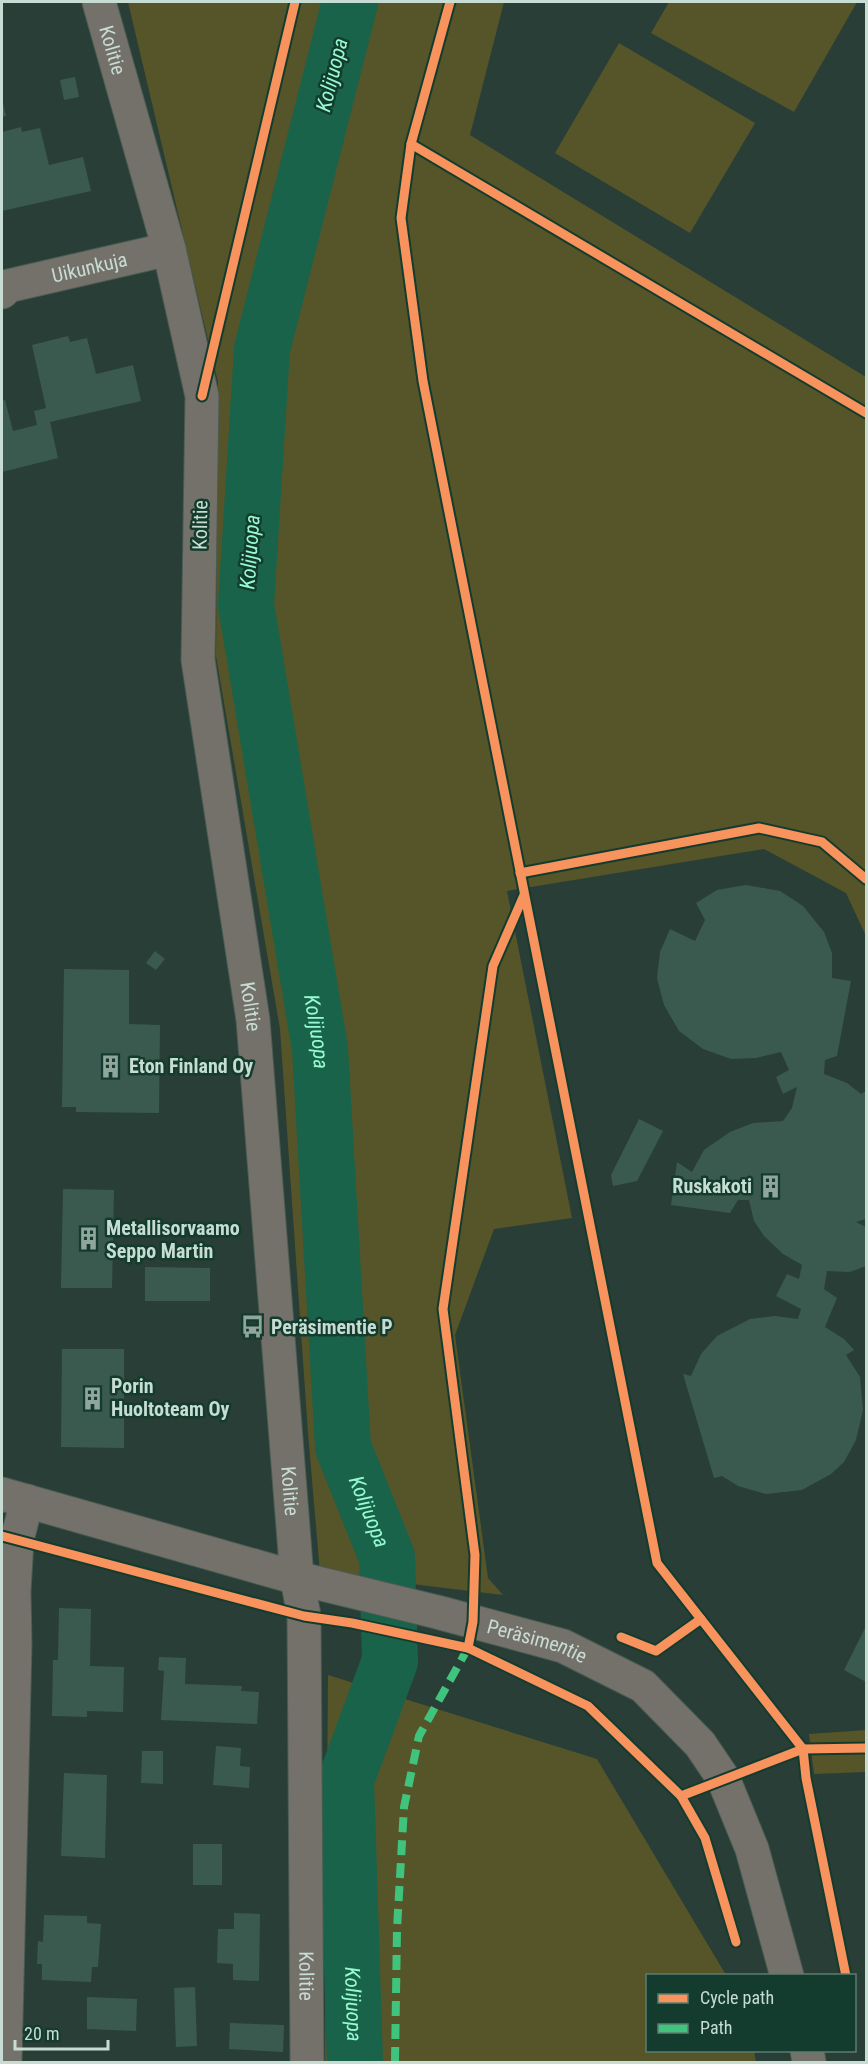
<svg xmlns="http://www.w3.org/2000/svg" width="868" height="2064" font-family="'Roboto Condensed',sans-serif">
<rect width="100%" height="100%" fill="#293e36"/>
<g fill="#555529">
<path d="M128,2H504L470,135L866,377V936L846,893L764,849L507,891L572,1218L494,1229L455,1335L488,1578L503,1595L320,1573L308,1433L280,1029L216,656L218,382Z"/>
<path d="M669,2H857L794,112L651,33Z"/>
<path d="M619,43L755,123L690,233L555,153Z"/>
<path d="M328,1675L597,1759L726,1975L648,1976V2050L754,2051L756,2062H325Z"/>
<path d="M866,1730V1772L814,1774L809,1734Z"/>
</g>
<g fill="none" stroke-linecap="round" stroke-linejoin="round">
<path stroke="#19634b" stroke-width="56" id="s1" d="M350,2L262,349L246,605L320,1049L343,1447L387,1557L390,1661L346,1780L355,2062"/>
</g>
<g fill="#3a5a50">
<path d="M75,77L79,97L64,100L60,80Z"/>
<path d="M2,99L6,116L2,117Z"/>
<path d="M21,127L22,132L40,128L49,165L83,157L91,191L2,211V132Z"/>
<path d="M68,336L70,342L87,338L96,374L133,365L141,401L50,422L58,458L2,472V401L5,400L13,431L37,425L34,411L46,408L32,345Z"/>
<path d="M746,885L780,891L803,906L824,932L832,953V978L851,981L837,1056L825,1060L824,1074L847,1083L861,1094L866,1091V1219L856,1222L866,1227V1266L850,1272L827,1271L824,1289L837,1298L825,1327L844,1339L854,1350L846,1355L860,1377L863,1410L856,1440L844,1462L831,1474L802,1490L766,1494L738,1486L722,1476L714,1478L683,1374L691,1376L701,1354L717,1336L750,1319L775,1316L798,1319L801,1309L776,1296L787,1274L799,1279L802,1265L783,1254L764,1236L754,1221L749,1200H738L730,1213L671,1205L677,1162L692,1172L704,1150L730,1132L753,1123L783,1121L792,1108L797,1087L783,1094L776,1077L789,1070L781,1052L756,1058L731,1059L703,1049L679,1031L664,1005L657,978L660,952L670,929L695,941L705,920L696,903L717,890Z"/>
<path d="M155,951L165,959L156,970L146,963Z"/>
<path d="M64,969L129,970V1024L160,1025L159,1113L76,1112V1107H62Z"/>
<path d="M639,1119L663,1131L637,1181L613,1186L611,1175Z"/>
<path d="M63,1189L114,1190L112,1288H61Z"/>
<path d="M145,1267L210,1268V1301H145Z"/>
<path d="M62,1349H124V1448L61,1447Z"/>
<path d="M59,1608L91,1609L90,1666L124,1667L123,1712L87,1711V1717L52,1716L53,1660H58Z"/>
<path d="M866,1626V1682L844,1670Z"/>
<path d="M159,1657L186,1658L185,1684L242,1686L241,1691L259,1692L257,1724L161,1720L164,1671L158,1670Z"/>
<path d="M216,1746L241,1748L240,1766L250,1767L249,1788L213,1785Z"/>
<path d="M142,1751H163V1784L141,1783Z"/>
<path d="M64,1773L107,1775L105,1858L61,1856Z"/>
<rect x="193" y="1844" width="29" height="41"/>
<path d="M234,1913L260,1914L259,1981L233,1980V1964L217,1963L218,1929H234Z"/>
<path d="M44,1915L87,1916V1923L101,1924L98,1967H92L91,1982L42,1980V1964H37L38,1941L43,1942Z"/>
<path d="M195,1987L197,2046L176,2047L174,1988Z"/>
<path d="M87,1997L137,1999L136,2031L87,2029Z"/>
<path d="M230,2023L284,2025L283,2052L229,2049Z"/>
</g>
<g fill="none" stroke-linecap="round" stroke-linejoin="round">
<defs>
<g id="street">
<path id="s2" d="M99,2L169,249L202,396L198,660L253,1020L297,1578L304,1616L307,2062"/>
<path id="s3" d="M2,292L8,286L169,249"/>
<path id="s4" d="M2,1494L297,1578L437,1612L563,1646L643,1686L700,1744L723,1778L752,1849L787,1976"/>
<path d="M807,2050L809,2062"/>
<path d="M5,2062L15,1645L14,1591L17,1540L27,1501"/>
</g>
</defs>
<use href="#street" stroke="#4a5c54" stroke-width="35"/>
<use href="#street" stroke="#74716b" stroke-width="33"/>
<path stroke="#40c37c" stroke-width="8" stroke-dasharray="15 8" stroke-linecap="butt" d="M395,2062L397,1929L404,1807L419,1736L468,1648"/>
<defs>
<g id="cycleway">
<path d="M450,2L411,144L401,218L423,381L657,1563L803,1749L806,1778L846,1976"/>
<path d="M411,144L866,413"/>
<path d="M202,396L295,2"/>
<path d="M520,873L759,828L822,842L866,879"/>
<path d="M2,1536L304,1616L352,1623L468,1648L588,1706L681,1796L803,1749L866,1748"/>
<path d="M621,1637L656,1651L701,1619"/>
<path d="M468,1648L473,1622L475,1555L443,1309L493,966L524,895"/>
<path d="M681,1796L705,1838L736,1942"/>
</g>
</defs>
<use href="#cycleway" stroke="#143c2e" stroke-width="13"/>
<use href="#cycleway" stroke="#f8935d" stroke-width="9"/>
</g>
<defs>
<symbol id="building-bare" viewBox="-9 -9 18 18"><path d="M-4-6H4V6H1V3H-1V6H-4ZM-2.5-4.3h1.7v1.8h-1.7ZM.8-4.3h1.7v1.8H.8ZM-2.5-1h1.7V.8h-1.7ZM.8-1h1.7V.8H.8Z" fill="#90a59b" stroke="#143c2e" stroke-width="2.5" paint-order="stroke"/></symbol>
<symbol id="bus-bare" viewBox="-9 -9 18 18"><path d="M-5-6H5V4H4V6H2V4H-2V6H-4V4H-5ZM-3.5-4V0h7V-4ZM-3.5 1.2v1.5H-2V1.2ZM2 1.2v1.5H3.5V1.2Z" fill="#90a59b" stroke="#143c2e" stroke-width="2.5" paint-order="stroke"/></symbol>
</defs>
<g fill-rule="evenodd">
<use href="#building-bare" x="94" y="1050" width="33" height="33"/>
<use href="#building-bare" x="754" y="1170" width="33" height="33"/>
<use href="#building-bare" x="72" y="1222" width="33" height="33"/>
<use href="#bus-bare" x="236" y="1310" width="33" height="33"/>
<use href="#building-bare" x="76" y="1382" width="33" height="33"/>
</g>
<g text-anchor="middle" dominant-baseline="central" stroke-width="5" stroke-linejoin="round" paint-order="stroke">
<g font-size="20" fill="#c7dcd2" stroke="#143c2e">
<text stroke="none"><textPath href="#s2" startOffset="50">Kolitie</textPath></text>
<text stroke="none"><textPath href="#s3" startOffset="92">Uikunkuja</textPath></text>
<text transform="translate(200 525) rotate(-89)">Kolitie</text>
<text stroke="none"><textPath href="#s2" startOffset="1022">Kolitie</textPath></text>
<text stroke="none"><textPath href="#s2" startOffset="1508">Kolitie</textPath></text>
<text stroke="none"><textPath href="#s4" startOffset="555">Peräsimentie</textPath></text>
<text stroke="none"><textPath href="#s2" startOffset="1994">Kolitie</textPath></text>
</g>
<g font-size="20" font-weight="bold" fill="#c7dcd2" stroke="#143c2e" text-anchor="start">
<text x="129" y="1066">Eton Finland Oy</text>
<text x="752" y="1186" text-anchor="end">Ruskakoti</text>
<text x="106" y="1228">Metallisorvaamo<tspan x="106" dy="23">Seppo Martin</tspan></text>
<text x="271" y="1327">Peräsimentie P</text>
<text x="111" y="1386">Porin<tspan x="111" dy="23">Huoltoteam Oy</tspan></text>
</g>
<g font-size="21" font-style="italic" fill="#97fbd2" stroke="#143c2e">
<text transform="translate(332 75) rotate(-76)">Kolijuopa</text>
<text transform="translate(250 552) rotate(-86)">Kolijuopa</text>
<text stroke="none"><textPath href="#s1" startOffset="1047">Kolijuopa</textPath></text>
<text stroke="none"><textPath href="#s1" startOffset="1533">Kolijuopa</textPath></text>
<text stroke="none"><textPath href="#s1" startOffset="2037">Kolijuopa</textPath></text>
</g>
</g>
<rect width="868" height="2064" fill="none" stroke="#c7dcd2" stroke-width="6"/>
<rect x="646" y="1974" width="210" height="78" fill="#143c2e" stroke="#5c7c70" stroke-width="1.5"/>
<rect x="658" y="1994" width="30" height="9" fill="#f8935d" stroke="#5c7c70" stroke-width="1.5"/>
<text x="700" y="2004" font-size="18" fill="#c7dcd2">Cycle path</text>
<rect x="658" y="2024" width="30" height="9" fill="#40c37c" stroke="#5c7c70" stroke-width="1.5"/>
<text x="700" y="2034" font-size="18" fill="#c7dcd2">Path</text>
<path d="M15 2040v9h93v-9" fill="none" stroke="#c7dcd2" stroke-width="3"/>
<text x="24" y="2040" font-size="18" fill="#c7dcd2" stroke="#143c2e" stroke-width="4.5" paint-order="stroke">20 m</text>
</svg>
